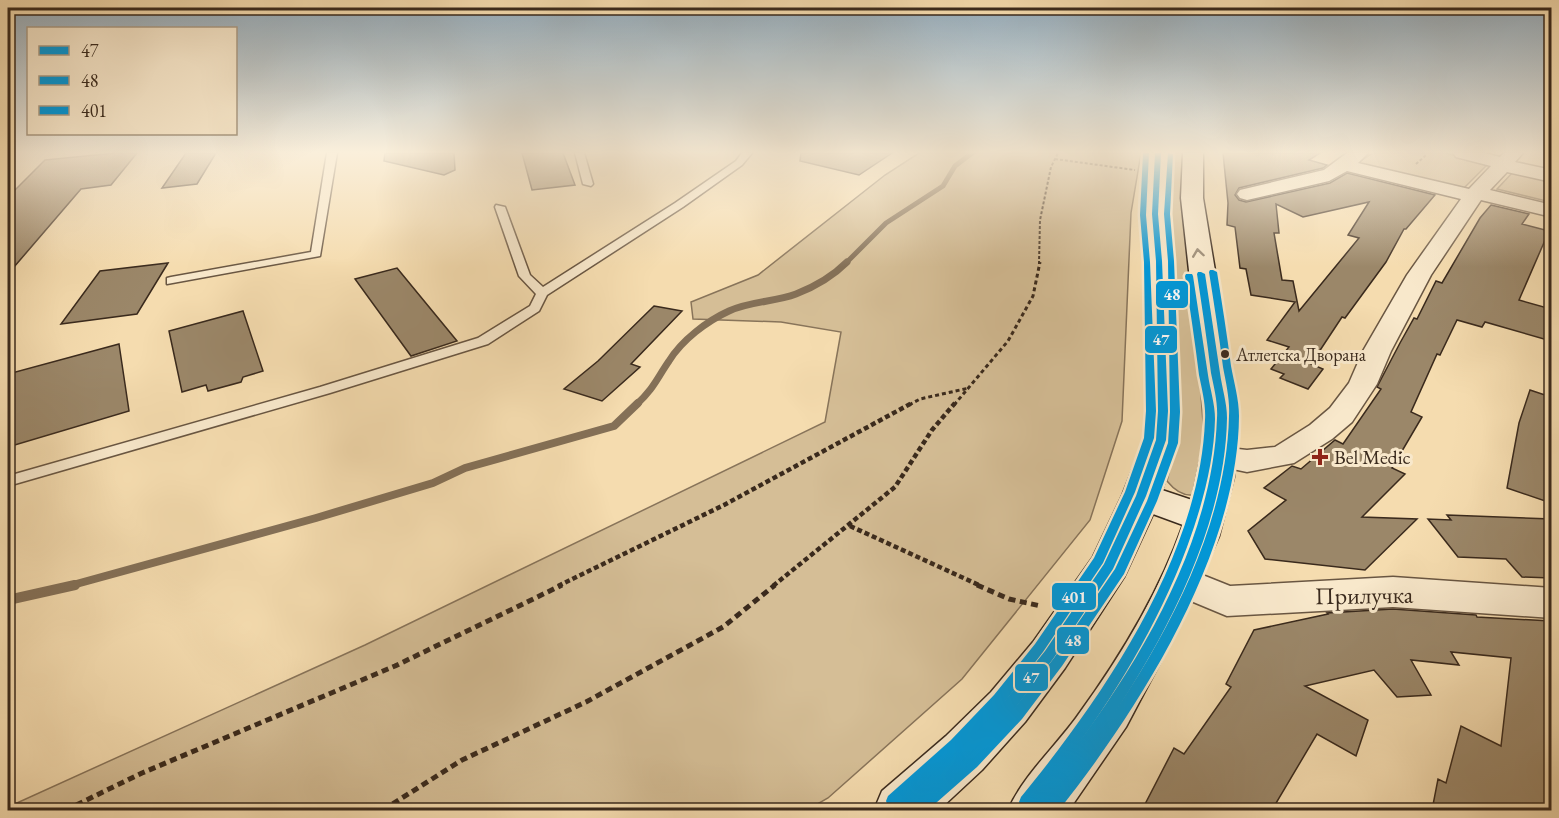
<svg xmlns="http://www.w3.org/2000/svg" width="1559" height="818" font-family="'EB Garamond',serif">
<rect width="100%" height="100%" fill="#f5dcaf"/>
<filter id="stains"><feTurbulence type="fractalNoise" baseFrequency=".00333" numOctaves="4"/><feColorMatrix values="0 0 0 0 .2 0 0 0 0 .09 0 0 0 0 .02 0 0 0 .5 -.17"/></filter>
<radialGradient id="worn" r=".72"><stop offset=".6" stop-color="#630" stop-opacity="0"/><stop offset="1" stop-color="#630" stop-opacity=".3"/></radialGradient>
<g fill="#d5be96" stroke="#88745a" stroke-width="1.5">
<path d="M919,153H1141L1131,213L1122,421L1090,520L962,679L828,798L807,810H8V807L365,645L825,422L841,332L781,322L693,319L691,302L758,275L885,175Z"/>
<path d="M1165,153H1186L1183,196L1192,275L1206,462L1196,495C1184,497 1175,491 1167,481C1181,430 1176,388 1172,336C1168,275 1162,214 1165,153Z"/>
<path d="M1373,153H1445L1489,163L1462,190L1355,164Z"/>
<path d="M1513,172L1551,181V200L1550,202L1497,189Z"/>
</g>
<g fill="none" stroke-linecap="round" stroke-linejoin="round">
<path stroke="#847057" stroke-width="5" d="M845,264L886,223L943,186L955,166L972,153"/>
<path stroke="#847057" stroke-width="7" d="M636,405C654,388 656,380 669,361C682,340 707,321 729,311C751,301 775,302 796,294C814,287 834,275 847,262"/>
<path stroke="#847057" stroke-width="8" d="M69,586L316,518L433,483L465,468L614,426L638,403"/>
<path stroke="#847057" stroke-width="10" d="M8,600L75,585"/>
</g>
<g fill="#9b8769" stroke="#3a2a1d" stroke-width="1.5" fill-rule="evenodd">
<path d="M116,153H137L111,185L81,189L8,274V197L45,160Z"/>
<path d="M186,153H216L197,184L162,188Z"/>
<path d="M385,153H454L455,170L444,175L384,161Z"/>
<path d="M522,153H563L575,185L532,190Z"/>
<path d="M801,153H892L859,175L800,161Z"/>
<path d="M1223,153H1320L1309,160L1327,165L1323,168L1239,188L1235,195L1239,200L1246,202L1330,183L1347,173L1435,195L1406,229H1404L1386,262L1345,318L1342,317L1311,364L1323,369L1308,389L1280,378L1284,374L1271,369L1289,347L1267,340L1295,302L1251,295L1246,269L1240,268L1235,227L1227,225L1228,203ZM1369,202L1348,235L1359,238L1299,311L1293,281L1282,280L1274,233H1279L1276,204L1303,217Z"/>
<path d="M1491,205L1529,214L1522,224L1549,231L1519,300L1551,309V341L1485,322L1482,327L1457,320L1440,355L1437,354L1411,412L1422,417L1392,468L1405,474L1362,517L1417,519L1365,570L1265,559L1248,531L1286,500L1264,488L1292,466L1301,469L1335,440L1343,444L1381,389L1377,387L1400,343L1414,318L1417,319L1436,281L1442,283L1480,218Z"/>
<path d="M168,263L137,314L61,324L100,271Z"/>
<path d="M397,268L457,341L411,356L355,279Z"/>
<path d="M654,306L682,311L631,364L640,367L602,401L564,389L598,361Z"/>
<path d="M243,311L263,371L243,377L241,382L208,391L206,385L182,392L169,331Z"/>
<path d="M119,344L129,411L8,447V374Z"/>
<path d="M1530,390L1551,397V503L1507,488L1519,423Z"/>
<path d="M1447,515L1551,519V578L1522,577L1506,559L1458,557L1428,519L1451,520Z"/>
<path d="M1393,609L1476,615L1477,617L1551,621V810H1432L1438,779L1446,783L1461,726L1501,746L1511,658L1451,652L1459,665L1411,660L1431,695L1397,697L1374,670L1305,686L1368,720L1356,756L1317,734L1272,810H1142L1174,748L1184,754L1231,687L1226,684L1254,630L1328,614L1327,613Z"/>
</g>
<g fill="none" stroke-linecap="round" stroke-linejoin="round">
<defs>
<g id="service">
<path d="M327,153H337L320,256L167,284V278L171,277L311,252Z"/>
<path d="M575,153H584L593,184L591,186L583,184Z"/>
<path d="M742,153H752L742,165L683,207L547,295L539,311L488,344L330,393L8,486V476L320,387L478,338L530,306L536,294L519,276L495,207L496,205L505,207L530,275L543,287L675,203L736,161Z"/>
</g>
<g id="minor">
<path d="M1347,153H1368L1358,163L1469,189L1491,166L1456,157L1453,153H1484L1500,157L1504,153H1523L1515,162L1552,170V182L1507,172L1490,190L1552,205V217L1481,200L1431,275L1391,351L1377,384L1352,422L1332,439L1294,463L1247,472L1209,464L1204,457L1209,450L1220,447L1247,450L1275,447L1310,425L1330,408L1349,383L1363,351L1407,275L1461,199L1347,171L1329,181L1247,200L1240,198L1237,194L1240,190L1324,170Z"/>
<path d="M1180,566L1230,586L1393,577L1552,588V618L1393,607L1227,616L1167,591L1161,581L1167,571Z"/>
</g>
<path id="secondary" d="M1148,153H1168L1166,214L1172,261L1180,411L1178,440L1162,490L1192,500L1203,447L1205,416L1181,198L1183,153H1203V198L1239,416L1234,477L1219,536L1182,621L1126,727L1069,810H1008C1023,776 1054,748 1076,718C1119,659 1159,594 1183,525L1153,514L1124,577L1065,668L1025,722L982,770L939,810H874L882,791L946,736L991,692L1033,642L1093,557L1122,496L1144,440L1146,411V261L1144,214Z"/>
</defs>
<use href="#service" stroke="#695642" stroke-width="3"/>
<use href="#minor" stroke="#695642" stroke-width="3"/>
<use href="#secondary" stroke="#3a2a1d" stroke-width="3"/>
<g stroke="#3a2a1d" stroke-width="2" stroke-dasharray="3 2" stroke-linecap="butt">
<path d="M1055,159L1135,170"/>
<path d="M1416,164L1425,156L1422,153"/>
<path d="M1039,264L1040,220L1051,167L1058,153"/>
</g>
<g stroke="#3a2a1d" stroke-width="3" stroke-dasharray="4 3" stroke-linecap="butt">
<path d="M909,405L920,399L969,388"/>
<path d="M954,405L1008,341L1033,296L1040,262"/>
</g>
<g stroke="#3a2a1d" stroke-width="4.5" stroke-dasharray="5 3" stroke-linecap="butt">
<path d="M850,526L981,586"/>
<path d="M558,586L724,505L912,403"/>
<path d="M773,586L895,487L932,430L955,403"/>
</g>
<g stroke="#3a2a1d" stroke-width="5" stroke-dasharray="7 4.5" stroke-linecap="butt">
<path d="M977,585L1009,599L1041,606"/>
<path d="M66,810L142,773L395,666L562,585"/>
<path d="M383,810L462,760L586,702L723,627L775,585"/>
</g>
<use href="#service" fill="#f8e8cb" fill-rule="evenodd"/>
<use href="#minor" fill="#f8e8cb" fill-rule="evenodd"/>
<use href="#secondary" fill="#f8e8cb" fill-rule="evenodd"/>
<defs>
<g id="bus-1">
<path d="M1155,153H1161L1158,214L1162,261L1168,411L1166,440L1146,496L1113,569L1053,659L1013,711L969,758L911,810H894L896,805L959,748L1003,703L1045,651L1104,564L1136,496L1156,440L1158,411L1156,261L1152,214Z"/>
<path d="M1198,272H1201L1205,274C1210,307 1215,340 1220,373C1222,388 1227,403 1227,418C1225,555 1127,706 1044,810H1028L1030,805C1117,699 1212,560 1217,418C1218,403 1214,388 1211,373C1207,340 1202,307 1197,274Z"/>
</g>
<g id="bus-2">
<path d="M1168,153L1173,154L1170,214L1174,261L1180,412L1178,443L1157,501L1124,574L1062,666L1022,719L977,767L928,810H911L913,805L967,757L1012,711L1054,658L1115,569L1147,501L1168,443L1170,412L1168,261L1164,214Z"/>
<path d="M1210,270H1213L1217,272C1222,303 1227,335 1231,366C1234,383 1239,399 1239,416C1238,552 1141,707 1059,810H1043L1045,805C1130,701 1226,555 1229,416C1230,400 1226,383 1223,367C1219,335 1214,304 1209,272Z"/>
</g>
<g id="bus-3">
<path d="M1143,153H1149L1146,215L1150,262L1156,411L1154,438L1135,492L1103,563L1043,652L1004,703L961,748L898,806L893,808L888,806L886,801L888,796L951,740L994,695L1035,644L1094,558L1125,492L1144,438L1146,411L1144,262L1140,215Z"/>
<path d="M1186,274H1192L1193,276C1198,309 1203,342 1208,375C1210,389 1215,404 1215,419C1214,463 1202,506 1187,547C1151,643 1094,728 1031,807L1026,809L1021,807L1019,802L1021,797C1104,696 1200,555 1205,420C1206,405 1202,390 1199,375C1195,342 1190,309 1185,276Z"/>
</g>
</defs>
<use href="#bus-1" stroke="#f8e8cb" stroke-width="5"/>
<use href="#bus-2" stroke="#f8e8cb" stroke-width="5"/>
<use href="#bus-3" stroke="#f8e8cb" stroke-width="5"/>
<use href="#bus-1" fill="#0098da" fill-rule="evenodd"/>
<use href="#bus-2" fill="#0098da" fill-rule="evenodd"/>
<use href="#bus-3" fill="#0098da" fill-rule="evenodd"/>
</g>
<defs><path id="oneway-chevron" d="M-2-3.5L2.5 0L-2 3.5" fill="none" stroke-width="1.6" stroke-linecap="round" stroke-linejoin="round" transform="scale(1.5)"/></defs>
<use stroke="#998974" href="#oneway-chevron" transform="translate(1198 253) rotate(-98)"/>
<linearGradient id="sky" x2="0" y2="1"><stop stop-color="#93acbd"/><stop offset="0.57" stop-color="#faefdb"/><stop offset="1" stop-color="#faefdb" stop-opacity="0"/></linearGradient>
<rect width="1559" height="267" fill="url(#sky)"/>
<circle fill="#3a2a1d" stroke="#f8e8cb" stroke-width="2" cx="1225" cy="354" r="5"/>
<path fill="#8f2418" stroke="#f8e8cb" stroke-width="2" d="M1317 448h6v6h6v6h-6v6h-6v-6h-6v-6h6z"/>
<g text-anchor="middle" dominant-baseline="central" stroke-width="6" stroke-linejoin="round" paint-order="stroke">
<g font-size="18" fill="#3a2a1d" stroke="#f8e8cb" text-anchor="start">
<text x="1236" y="354">Атлетска Дворана</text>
</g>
<g font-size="20" fill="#3a2a1d" stroke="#f8e8cb" text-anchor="start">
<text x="1334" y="457">Bel Medic</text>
</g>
<g font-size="24" fill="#3a2a1d" stroke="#f8e8cb">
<text transform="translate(1364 595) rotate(-1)">Прилучка</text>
</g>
</g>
<g stroke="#f8e8cb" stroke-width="2">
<rect x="1155" y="280" width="34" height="29" rx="6" fill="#0098da"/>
<rect x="1144" y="325" width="34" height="29" rx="6" fill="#0098da"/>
<rect x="1051" y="582" width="46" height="29" rx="6" fill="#0098da"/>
<rect x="1056" y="626" width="34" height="29" rx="6" fill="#0098da"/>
<rect x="1014" y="663" width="35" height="29" rx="6" fill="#0098da"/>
</g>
<g font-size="16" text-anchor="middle" font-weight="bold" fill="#fff">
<text x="1172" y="300">48</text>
<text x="1161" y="345">47</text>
<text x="1074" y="603">401</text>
<text x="1073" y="646">48</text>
<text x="1031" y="683">47</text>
</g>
<rect width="1559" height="818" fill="none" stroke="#f5dcaf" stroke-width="30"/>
<rect x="9" y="9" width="1541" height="800" fill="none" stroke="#3a2a1d" stroke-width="3"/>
<rect x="15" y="15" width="1529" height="788" fill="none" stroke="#3a2a1d" stroke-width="1.5"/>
<rect x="27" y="27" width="210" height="108" fill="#f8e8cb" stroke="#ac9c85" stroke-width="1.5"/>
<rect x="39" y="46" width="30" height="9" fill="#0098da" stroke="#ac9c85" stroke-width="1.5"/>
<text x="81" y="57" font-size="18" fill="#3a2a1d">47</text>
<rect x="39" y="76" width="30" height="9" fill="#0098da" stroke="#ac9c85" stroke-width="1.5"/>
<text x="81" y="87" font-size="18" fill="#3a2a1d">48</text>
<rect x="39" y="106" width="30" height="9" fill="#0098da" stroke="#ac9c85" stroke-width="1.5"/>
<text x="81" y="117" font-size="18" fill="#3a2a1d">401</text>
<rect width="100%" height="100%" filter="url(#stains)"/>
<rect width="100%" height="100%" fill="url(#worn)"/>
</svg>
